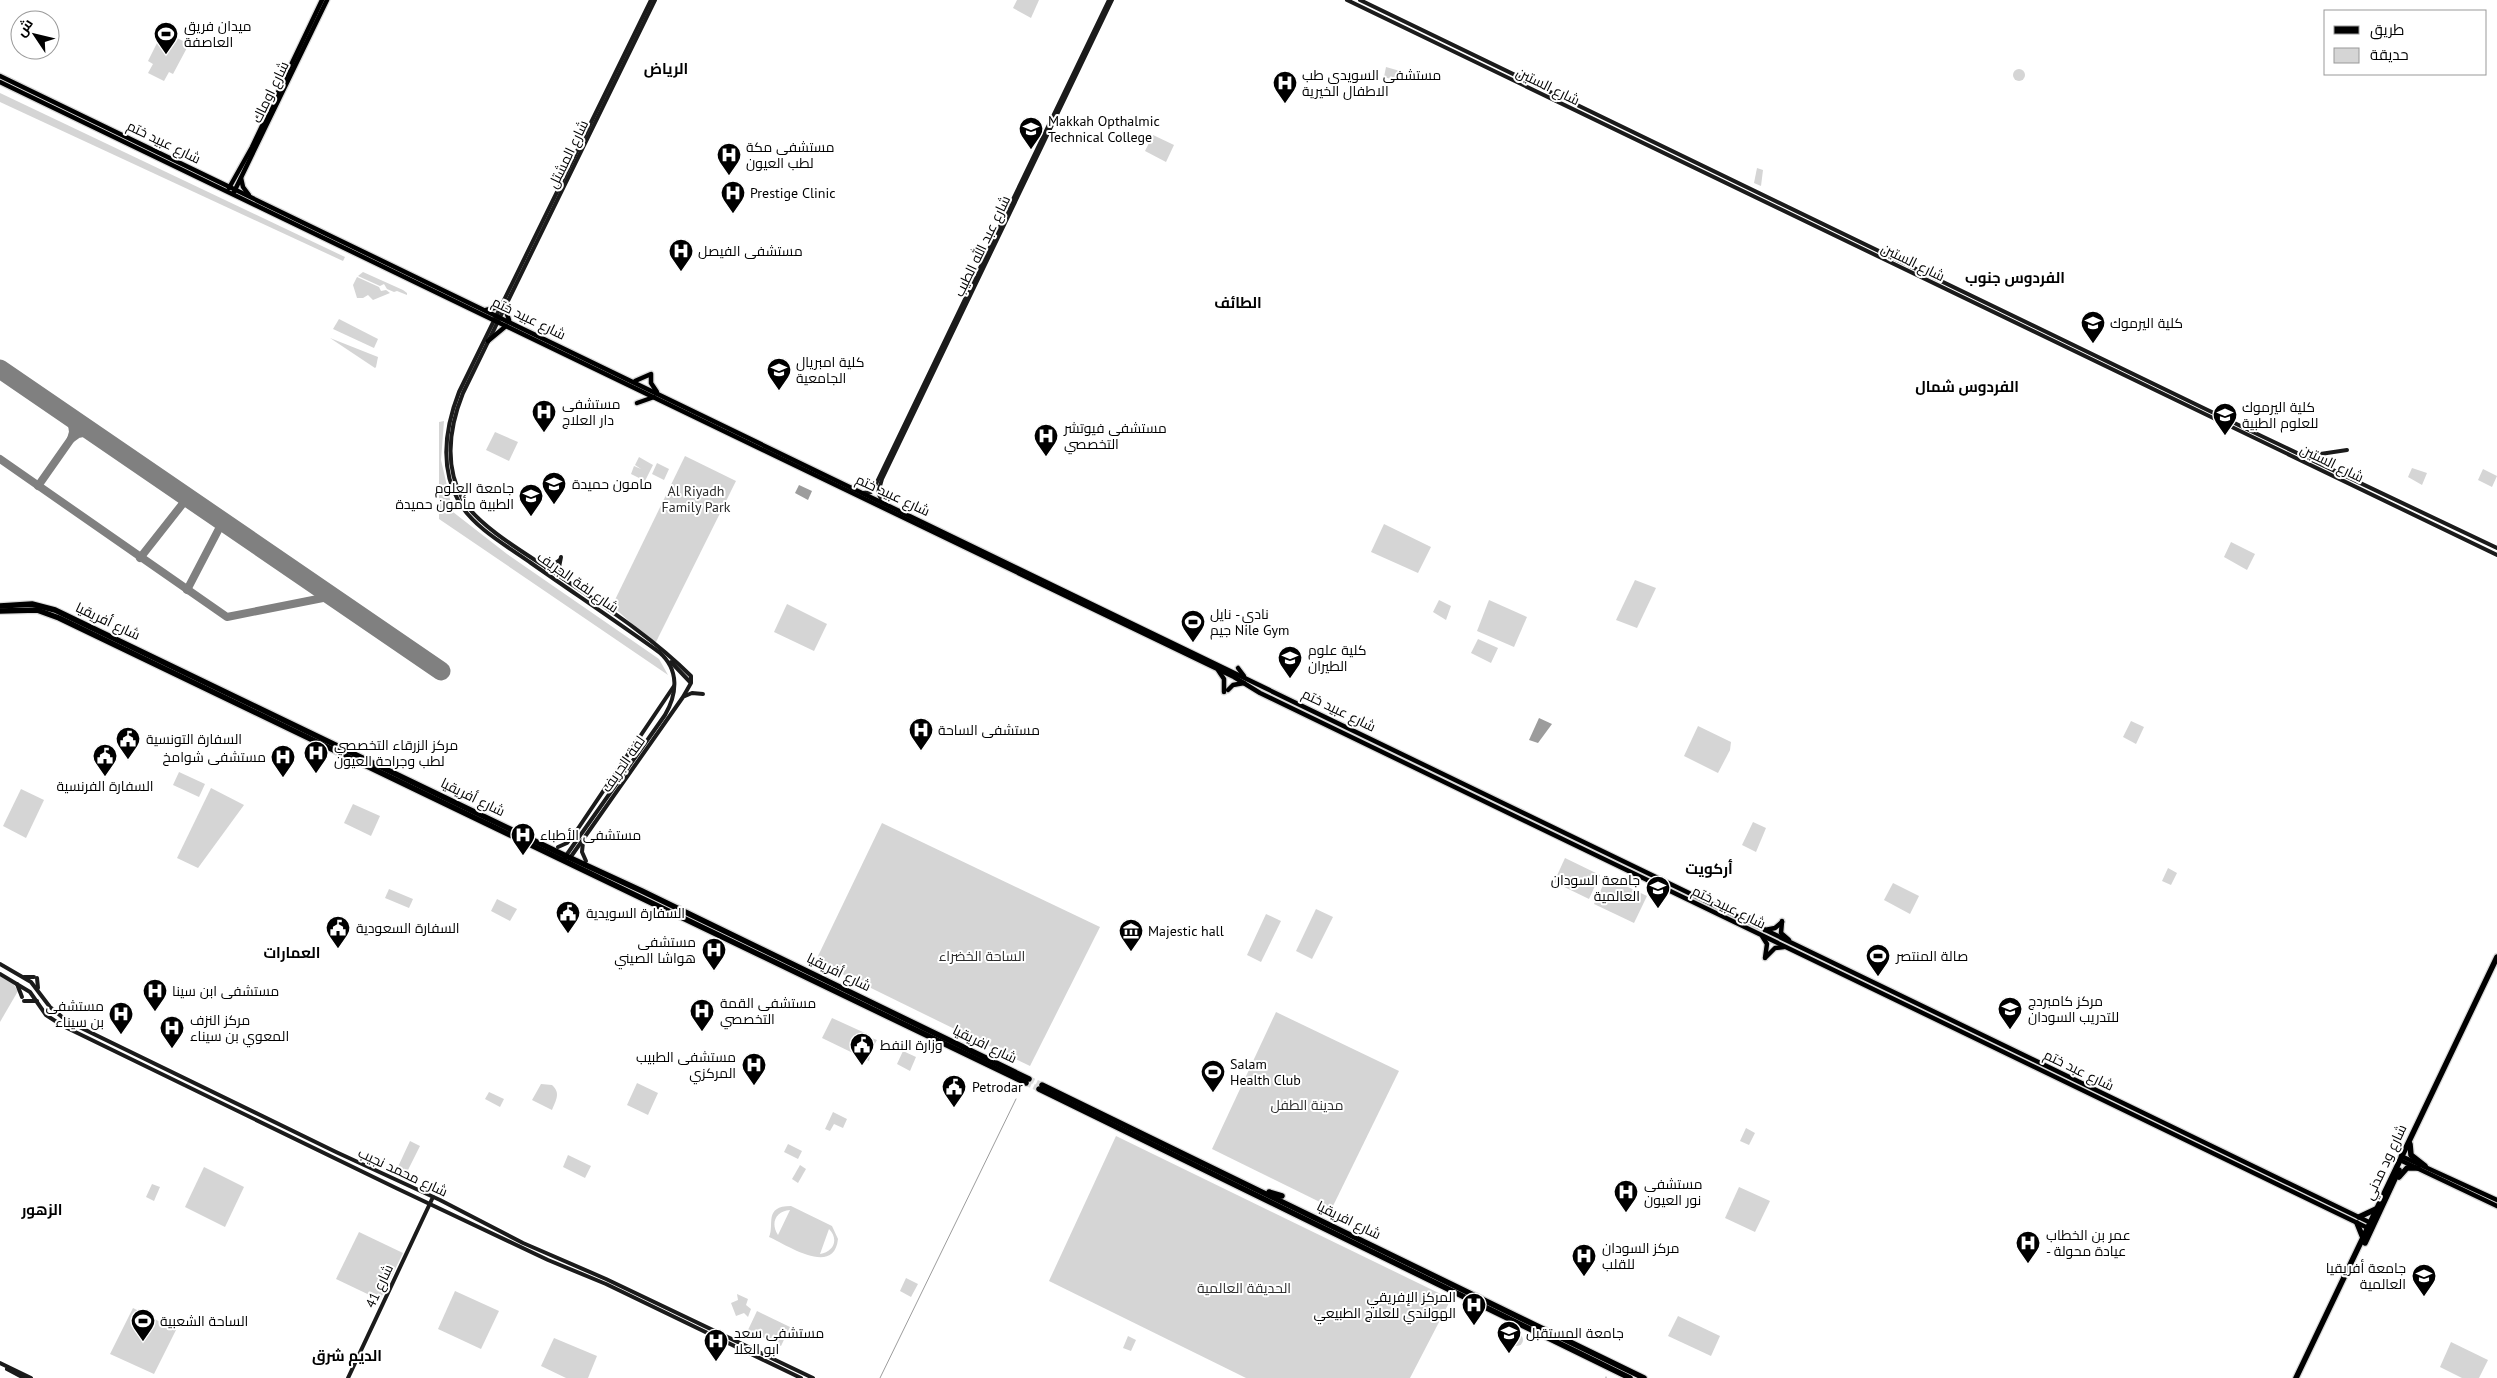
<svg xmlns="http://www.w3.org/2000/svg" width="2497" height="1378" viewBox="0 0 2497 1378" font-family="'PT Sans',Cairo,sans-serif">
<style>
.green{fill:#d5d5d5;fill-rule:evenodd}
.water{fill:#9c9c9c}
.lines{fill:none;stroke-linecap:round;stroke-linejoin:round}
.stream{stroke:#9c9c9c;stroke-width:1}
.taxiway{stroke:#808080;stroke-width:8}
.runway{stroke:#808080;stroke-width:19}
.highway-tunnel{stroke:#d9d9d9;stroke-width:5.5;stroke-dasharray:5.5 3;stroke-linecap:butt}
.primary-casing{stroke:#dbdbdb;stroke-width:7}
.highway-casing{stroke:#dbdbdb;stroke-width:8}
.secondary{stroke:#1b1b1b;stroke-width:4}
.primary{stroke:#000;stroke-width:4.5}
.highway{stroke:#000;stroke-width:5.5}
.labels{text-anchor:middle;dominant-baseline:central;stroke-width:4;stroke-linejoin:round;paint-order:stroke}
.poi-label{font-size:14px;fill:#000;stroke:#fff;text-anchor:start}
.street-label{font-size:14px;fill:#000;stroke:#fff}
.park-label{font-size:14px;fill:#2c2c2c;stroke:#fff}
.neighbourhood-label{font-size:15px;font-weight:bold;fill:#000;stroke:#fff}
</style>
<rect width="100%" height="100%" fill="#fff"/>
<g class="green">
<polygon points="1017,0 1039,0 1031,18 1013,8"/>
<polygon points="163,31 189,44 173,74 169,72 164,81 148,73 153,64 148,61"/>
<polygon points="1386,67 1400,71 1398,81 1384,77"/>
<circle cx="2019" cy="75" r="6"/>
<polygon points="0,93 345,257 343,261 0,102"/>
<polygon points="1153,135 1174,145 1166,162 1145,151"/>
<polygon points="1757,168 1763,170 1761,186 1754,183"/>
<polygon points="363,272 403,290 407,293 407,295 397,291 394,292 387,289 384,284 380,286 358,276"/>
<polygon points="357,277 379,287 381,291 386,290 390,293 373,300 368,295 363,298 357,298 353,285"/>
<polygon points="339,319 378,339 374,348 333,329"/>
<polygon points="330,338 378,357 376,367 375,368"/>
<polygon points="444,421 441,460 453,512 507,554 659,659 668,675 439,519 439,422"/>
<polygon points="495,432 518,442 509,461 486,450"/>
<polygon points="685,456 736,481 655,644 612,606"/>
<polygon points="639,457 653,465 645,481 631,474 634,466 641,469 635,465"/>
<polygon points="657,463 669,469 664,480 652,474"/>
<polygon points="2412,468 2427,473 2422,485 2408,477"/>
<polygon points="2483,469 2497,476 2492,487 2478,480"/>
<polygon points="1384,524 1431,547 1418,573 1371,552"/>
<polygon points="2231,542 2255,554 2247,570 2224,557"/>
<polygon points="1635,580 1656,588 1637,628 1616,620"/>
<polygon points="1439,600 1451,606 1446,620 1433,612"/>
<polygon points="1489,600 1527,617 1514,647 1477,631"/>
<polygon points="787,604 827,624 814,651 774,632"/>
<polygon points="1478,639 1498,648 1491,663 1471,653"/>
<polygon points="2131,721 2144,727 2136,744 2123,737"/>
<polygon points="1698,726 1731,742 1730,750 1718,773 1684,756"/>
<polygon points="179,772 205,784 199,797 173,785"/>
<polygon points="211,788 244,805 198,868 177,858"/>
<polygon points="21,789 44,800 26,838 3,826"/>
<polygon points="353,804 380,816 371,836 344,823"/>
<polygon points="1753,822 1766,828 1756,852 1742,845"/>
<polygon points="882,823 1100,927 1030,1066 822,964 818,956"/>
<polygon points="1565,858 1600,875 1589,899 1554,882"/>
<polygon points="2168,868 2177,873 2171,885 2162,881"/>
<polygon points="1607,877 1647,896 1634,923 1594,904"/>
<polygon points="1893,883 1919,896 1910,914 1884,900"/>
<polygon points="389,889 413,899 409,908 385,898"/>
<polygon points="497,899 517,909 510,921 491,911"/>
<polygon points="1316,909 1333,917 1312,959 1296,951"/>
<polygon points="1266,914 1281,921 1261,962 1247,955"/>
<polygon points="0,975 12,982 18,991 0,1022"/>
<polygon points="1276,1012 1399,1071 1332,1208 1212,1149"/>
<polygon points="832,1018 865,1033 855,1054 822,1038"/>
<polygon points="869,1037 877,1040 871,1050 869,1061 859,1057"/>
<polygon points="903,1051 916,1057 910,1071 897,1064"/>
<polygon points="637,1083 658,1093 648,1115 627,1105"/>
<path d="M 541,1084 L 552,1085 C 561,1093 556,1100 552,1110 L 532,1100 Z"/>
<polygon points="489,1092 504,1099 500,1107 485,1099"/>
<polygon points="833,1112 847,1119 843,1128 834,1124 830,1131 825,1129"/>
<polygon points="1746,1128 1755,1133 1749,1145 1740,1141"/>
<polygon points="1116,1136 1451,1299 1410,1378 1246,1378 1049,1281"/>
<polygon points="410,1141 420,1146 405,1176 396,1171"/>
<polygon points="788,1144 802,1151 798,1159 784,1152"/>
<polygon points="568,1155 591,1166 585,1178 563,1167"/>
<polygon points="800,1165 806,1169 798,1183 792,1179"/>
<polygon points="204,1167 244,1187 225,1227 185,1207"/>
<polygon points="152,1184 160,1187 154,1201 146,1197"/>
<polygon points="1739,1187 1770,1201 1755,1232 1725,1218"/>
<path d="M 791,1206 L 832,1226 L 838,1239 C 834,1277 787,1245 769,1237 C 775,1225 763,1206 791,1206 ZM 790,1210 L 778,1235 C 770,1223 776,1211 790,1210 ZM 829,1229 C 839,1239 834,1252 820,1254 Z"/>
<polygon points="359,1232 403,1253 380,1300 336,1279"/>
<polygon points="906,1278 918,1284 911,1297 900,1291"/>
<polygon points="455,1291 499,1311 481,1349 438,1329"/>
<polygon points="737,1294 748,1299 746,1305 751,1309 748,1317 744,1313 736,1316 731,1303 738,1300"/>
<polygon points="133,1308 176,1330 154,1374 110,1354"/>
<polygon points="757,1311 790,1327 781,1346 748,1330"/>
<polygon points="1678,1316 1720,1336 1711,1356 1668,1336"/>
<circle cx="1506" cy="1334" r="6"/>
<circle cx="1517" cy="1340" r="6"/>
<polygon points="1128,1336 1136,1340 1131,1351 1123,1348"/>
<polygon points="554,1338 597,1356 588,1378 566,1378 541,1366"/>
<polygon points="2451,1342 2488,1360 2479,1378 2462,1378 2440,1367"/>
</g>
<g class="water">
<polygon points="799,485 812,491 808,500 795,493"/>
<polygon points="1539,718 1552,724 1538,743 1529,740"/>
</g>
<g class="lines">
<g class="stream">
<polyline points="880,1378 1016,1099"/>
<polyline points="1606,1378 1606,1377"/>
</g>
<g class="taxiway">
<polyline points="71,439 78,434 92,431"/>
<polyline points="0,459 227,617 333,596"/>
<polyline points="38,486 71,439 73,432 71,417"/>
<polyline points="140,558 188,497"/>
<polyline points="187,590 223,521"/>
</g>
<polyline class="runway" points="0,369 441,671"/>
<g class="highway-tunnel">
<polyline points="1029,1079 1042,1085"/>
<polyline points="1026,1083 1039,1089"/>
</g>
<defs>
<g id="primary">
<polyline points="0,76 2373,1224"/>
<polyline points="0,82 1234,677 1260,693 2370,1229"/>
<polyline points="241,178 243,187 249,195"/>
<polyline points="229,188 252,147 322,0"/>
<polyline points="234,192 327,0"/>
<polyline points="505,308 509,320"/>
<polyline points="486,310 502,306"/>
<polyline points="488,341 506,326"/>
<polyline points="635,381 651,374 651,383 657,392"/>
<polyline points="637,403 654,397"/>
<polyline points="1238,668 1244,676"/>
<polyline points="1218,670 1224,679 1224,692"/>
<polyline points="1228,690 1233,685 1244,683"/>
<polyline points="1782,921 1781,933 1789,940"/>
<polyline points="1765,930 1775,928 1782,922"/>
<polyline points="1762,936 1767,944 1765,958"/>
<polyline points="1766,957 1775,948 1784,947"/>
<polyline points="2401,1156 2497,1200"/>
<polyline points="2400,1160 2497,1206"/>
</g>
<g id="highway">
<polyline points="0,606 32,604 55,610 566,856 642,891 1029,1079"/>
<polyline points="0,611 37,610 59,618 1026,1083"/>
<polyline points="1042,1085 1644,1378"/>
<polyline points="1039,1089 1630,1378"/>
<polyline points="2410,1144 2411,1155 2425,1166"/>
<polyline points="2399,1177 2407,1168 2418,1168"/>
<polyline points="1269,1192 1282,1196"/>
<polyline points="2359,1217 2376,1209"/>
<polyline points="2357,1223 2363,1238"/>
<polyline points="2365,1243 2399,1170"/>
<polyline points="2296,1378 2497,957"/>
</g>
</defs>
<use href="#primary" class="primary-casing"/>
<use href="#highway" class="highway-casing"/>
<g class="secondary">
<polyline points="1347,0 2497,555"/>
<polyline points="1360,0 2253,432 2497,548"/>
<polyline points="2307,456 2347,450"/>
<polyline points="863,493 871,492 876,484 1109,0"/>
<polyline points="883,502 878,493 882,479 1112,0"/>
<polyline points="561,557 559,567 564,579"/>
<polyline points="546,568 553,565 560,560"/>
<polyline points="671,662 690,682"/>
<polyline points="685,696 692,693 703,694"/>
<polyline points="583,842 582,852 586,861"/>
<polyline points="558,847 567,843 577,830 674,686"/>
<path d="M 565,857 L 665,715 C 677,694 680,670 659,652 C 617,622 574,593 531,563 C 507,546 474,528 459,502 C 439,467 445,428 459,392 L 651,0"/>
<path d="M 570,858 L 683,697 L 691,683 L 691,676 C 651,636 602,605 555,573 C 528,555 479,527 463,500 C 444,466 449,428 463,393 L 655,0"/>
<polyline points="0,964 31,982 50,1007 67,1021 336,1152 440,1200 523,1243 606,1279 813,1378"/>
<polyline points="0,974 30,992 46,1015 63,1026 396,1188 548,1260 606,1284 801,1378"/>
<polyline points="24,977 34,977"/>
<polyline points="37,978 38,988"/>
<polyline points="17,984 22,997"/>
<polyline points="24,1001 37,1001"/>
<polyline points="0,1363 31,1378"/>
<polyline points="7,1369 24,1378"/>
<polyline points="348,1378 433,1197"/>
</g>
<use href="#primary" class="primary"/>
<use href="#highway" class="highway"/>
</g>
<defs>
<symbol id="stadium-pin" viewBox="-11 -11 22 30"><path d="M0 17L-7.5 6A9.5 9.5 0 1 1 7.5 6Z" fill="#000" stroke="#fff"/><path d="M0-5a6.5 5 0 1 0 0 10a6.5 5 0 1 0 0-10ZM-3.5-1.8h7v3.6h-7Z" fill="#fff"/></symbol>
<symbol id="hospital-pin" viewBox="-11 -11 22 30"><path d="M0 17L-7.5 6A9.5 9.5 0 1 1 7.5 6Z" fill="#000" stroke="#fff"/><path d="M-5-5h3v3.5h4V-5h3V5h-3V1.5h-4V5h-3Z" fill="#fff"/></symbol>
<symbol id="university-pin" viewBox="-11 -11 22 30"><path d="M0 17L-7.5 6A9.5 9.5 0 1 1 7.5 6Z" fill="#000" stroke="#fff"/><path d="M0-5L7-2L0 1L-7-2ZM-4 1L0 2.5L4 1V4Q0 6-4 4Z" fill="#fff"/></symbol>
<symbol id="civic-pin" viewBox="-11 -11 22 30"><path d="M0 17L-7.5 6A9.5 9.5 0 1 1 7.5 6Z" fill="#000" stroke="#fff"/><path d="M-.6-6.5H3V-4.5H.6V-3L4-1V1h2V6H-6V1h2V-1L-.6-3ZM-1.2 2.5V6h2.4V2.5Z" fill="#fff"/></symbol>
<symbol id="museum-pin" viewBox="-11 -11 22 30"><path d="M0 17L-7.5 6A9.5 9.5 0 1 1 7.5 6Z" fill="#000" stroke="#fff"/><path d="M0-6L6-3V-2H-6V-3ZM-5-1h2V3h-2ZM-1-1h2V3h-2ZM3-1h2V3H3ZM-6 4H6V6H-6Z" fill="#fff"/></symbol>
</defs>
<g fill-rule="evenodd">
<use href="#stadium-pin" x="152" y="20" width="28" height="38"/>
<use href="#hospital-pin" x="1271" y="69" width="28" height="38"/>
<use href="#university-pin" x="1017" y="115" width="28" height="38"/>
<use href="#hospital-pin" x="715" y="141" width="28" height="38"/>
<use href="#hospital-pin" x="719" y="179" width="28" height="38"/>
<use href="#hospital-pin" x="667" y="237" width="28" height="38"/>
<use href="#university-pin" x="2079" y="309" width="28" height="38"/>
<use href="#university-pin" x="765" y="356" width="28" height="38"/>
<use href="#hospital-pin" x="530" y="398" width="28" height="38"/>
<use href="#university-pin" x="2211" y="401" width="28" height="38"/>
<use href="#hospital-pin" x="1032" y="422" width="28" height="38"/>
<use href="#university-pin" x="540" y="470" width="28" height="38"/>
<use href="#university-pin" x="517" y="482" width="28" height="38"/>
<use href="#stadium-pin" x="1179" y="608" width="28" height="38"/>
<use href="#university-pin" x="1276" y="644" width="28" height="38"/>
<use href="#hospital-pin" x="907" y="716" width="28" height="38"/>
<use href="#civic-pin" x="114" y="725" width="28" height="38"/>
<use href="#hospital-pin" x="302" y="739" width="28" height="38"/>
<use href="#civic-pin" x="91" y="742" width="28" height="38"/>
<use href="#hospital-pin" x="269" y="743" width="28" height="38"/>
<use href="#hospital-pin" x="509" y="821" width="28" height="38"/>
<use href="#university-pin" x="1644" y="874" width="28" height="38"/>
<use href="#civic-pin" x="554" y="899" width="28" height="38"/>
<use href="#civic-pin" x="324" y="914" width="28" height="38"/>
<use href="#museum-pin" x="1117" y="917" width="28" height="38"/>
<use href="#hospital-pin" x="700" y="936" width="28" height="38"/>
<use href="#stadium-pin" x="1864" y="942" width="28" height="38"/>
<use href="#hospital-pin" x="141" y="977" width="28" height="38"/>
<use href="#university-pin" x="1996" y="995" width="28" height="38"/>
<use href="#hospital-pin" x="688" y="997" width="28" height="38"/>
<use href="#hospital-pin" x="107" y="1000" width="28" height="38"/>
<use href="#hospital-pin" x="158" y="1014" width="28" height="38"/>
<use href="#civic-pin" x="848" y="1031" width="28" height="38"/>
<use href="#hospital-pin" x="740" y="1051" width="28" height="38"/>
<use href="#stadium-pin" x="1199" y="1058" width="28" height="38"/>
<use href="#civic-pin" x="940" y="1073" width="28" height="38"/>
<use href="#hospital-pin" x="1612" y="1178" width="28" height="38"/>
<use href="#hospital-pin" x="2014" y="1229" width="28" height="38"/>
<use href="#hospital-pin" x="1570" y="1242" width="28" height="38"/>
<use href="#university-pin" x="2410" y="1262" width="28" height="38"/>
<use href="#hospital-pin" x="1460" y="1291" width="28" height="38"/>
<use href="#stadium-pin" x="129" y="1307" width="28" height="38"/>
<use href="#university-pin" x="1495" y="1319" width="28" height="38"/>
<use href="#hospital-pin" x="702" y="1327" width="28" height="38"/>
</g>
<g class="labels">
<g class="poi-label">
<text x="184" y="26">ميدان فريق<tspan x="184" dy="16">العاصفة</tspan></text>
<text x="1302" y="75">مستشفى السويدي طب<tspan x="1302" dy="16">الاطفال الخيرية</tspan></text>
<text x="1048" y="121">Makkah Opthalmic<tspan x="1048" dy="16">Technical College</tspan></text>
<text x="746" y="147">مستشفى مكة<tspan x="746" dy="16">لطب العيون</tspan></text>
<text x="750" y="193">Prestige Clinic</text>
<text x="698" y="251">مستشفى الفيصل</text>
<text x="2110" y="323">كلية اليرموك</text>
<text x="796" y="362">كلية امبريال<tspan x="796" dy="16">الجامعية</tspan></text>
<text x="562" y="404">مستشفى<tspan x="562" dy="16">دار العلاج</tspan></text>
<text x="2242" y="407">كلية اليرموك<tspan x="2242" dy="16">للعلوم الطبية</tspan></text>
<text x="1064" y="428">مستشفى فيوتشر<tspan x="1064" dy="16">التخصصي</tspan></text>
<text x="572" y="484">مامون حميدة</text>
<text x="514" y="488" text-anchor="end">جامعة العلوم<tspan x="514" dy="16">الطبية مأمون حميدة</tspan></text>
<text x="1210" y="614">نادي - نايل<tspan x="1210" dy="16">جيم Nile Gym</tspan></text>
<text x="1308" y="650">كلية علوم<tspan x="1308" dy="16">الطيران</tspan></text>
<text x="938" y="730">مستشفى الساحة</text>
<text x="146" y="739">السفارة التونسية</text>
<text x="334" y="745">مركز الزرقاء التخصصي<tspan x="334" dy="16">لطب وجراحة العيون</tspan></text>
<text x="266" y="757" text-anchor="end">مستشفى شوامخ</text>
<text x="105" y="786" text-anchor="middle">السفارة الفرنسية</text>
<text x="540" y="835">مستشفی الأطباء</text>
<text x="1640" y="880" text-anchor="end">جامعة السودان<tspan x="1640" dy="16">العالمية</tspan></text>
<text x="586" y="913">السفارة السويدية</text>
<text x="356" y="928">السفارة السعودية</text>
<text x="1148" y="931">Majestic hall</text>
<text x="696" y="942" text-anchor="end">مستشفى<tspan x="696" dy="16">هواشا الصيني</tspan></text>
<text x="1896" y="956">صالة المنتصر</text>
<text x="172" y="991">مستشفى ابن سينا</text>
<text x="2028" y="1001">مركز كامبردج<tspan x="2028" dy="16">للتدريب السودان</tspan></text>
<text x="720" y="1003">مستشفى القمة<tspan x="720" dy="16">التخصصي</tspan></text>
<text x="104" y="1006" text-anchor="end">مستشفى<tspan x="104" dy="16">بن سيناء</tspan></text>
<text x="190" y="1020">مركز النزف<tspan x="190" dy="16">المعوي بن سيناء</tspan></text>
<text x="880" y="1045">وزارة النفط</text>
<text x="736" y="1057" text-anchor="end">مستشفى الطبيب<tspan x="736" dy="16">المركزي</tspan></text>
<text x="1230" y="1064">Salam<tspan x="1230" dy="16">Health Club</tspan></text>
<text x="972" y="1087">Petrodar</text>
<text x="1644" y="1184">مستشفى<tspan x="1644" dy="16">نور العيون</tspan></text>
<text x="2046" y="1235">عمر بن الخطاب<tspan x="2046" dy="16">- عيادة محولة</tspan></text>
<text x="1602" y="1248">مركز السودان<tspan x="1602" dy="16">للقلب</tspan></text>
<text x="2406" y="1268" text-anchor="end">جامعة أفريقيا<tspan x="2406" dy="16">العالمية</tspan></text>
<text x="1456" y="1297" text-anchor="end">المركز الإفريقي<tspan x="1456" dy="16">الهولندي للعلاج الطبيعي</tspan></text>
<text x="160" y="1321">الساحة الشعبية</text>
<text x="734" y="1333">مستشفى سعد<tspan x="734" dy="16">ابو العلا</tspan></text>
<text x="1526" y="1333">جامعة المستقبل</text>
</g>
<g class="street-label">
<text transform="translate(1548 86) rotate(26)">شارع الستين</text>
<text transform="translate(270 92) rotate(-64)">شارع اوماك</text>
<text transform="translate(164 142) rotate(26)">شارع عبيد ختم</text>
<text transform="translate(568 154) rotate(-64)">شارع المشتل</text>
<text transform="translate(982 246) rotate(-64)">شارع عبد الله الطيب</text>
<text transform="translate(1913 262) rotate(26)">شارع الستين</text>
<text transform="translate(529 318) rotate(26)">شارع عبيد ختم</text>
<text transform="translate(2332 463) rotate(26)">شارع الستين</text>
<text transform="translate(893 495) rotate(25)">شارع عبيد ختم</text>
<text transform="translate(578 582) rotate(35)">شارع لفة الجريف</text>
<text transform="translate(108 621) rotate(25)">شارع أفريقيا</text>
<text transform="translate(1339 710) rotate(26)">شارع عبيد ختم</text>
<text transform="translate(623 764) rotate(-55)">لفة الجريف</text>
<text transform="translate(473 797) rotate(26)">شارع أفريقيا</text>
<text transform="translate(1729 907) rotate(26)">شارع عبيد ختم</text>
<text transform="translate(839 972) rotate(26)">شارع أفريقيا</text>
<text transform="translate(985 1044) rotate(26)">شارع افريقيا</text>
<text transform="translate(2079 1070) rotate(26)">شارع عبد ختم</text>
<text transform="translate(2385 1162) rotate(-65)">شارع ود مدني</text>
<text transform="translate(403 1172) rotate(25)">شارع محمد نجيب</text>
<text transform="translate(1349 1220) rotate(26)">شارع افريقيا</text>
<text transform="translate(379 1286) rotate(-65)">شارع 41</text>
</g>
<g class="park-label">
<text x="696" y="491">Al Riyadh<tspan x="696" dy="16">Family Park</tspan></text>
<text x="982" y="956">الساحة الخضراء</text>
<text x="1307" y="1105">مدينة الطفل</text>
<text x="1244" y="1288">الحديقة العالمية</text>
</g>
<g class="neighbourhood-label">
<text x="666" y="68">الرياض</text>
<text x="2015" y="277">الفردوس جنوب</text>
<text x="1238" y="302">الطائف</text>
<text x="1967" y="386">الفردوس شمال</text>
<text x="1709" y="868">أركويت</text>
<text x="292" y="952">العمارات</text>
<text x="42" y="1209">الزهور</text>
<text x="347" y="1355">الديم شرق</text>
</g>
</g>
<rect x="2324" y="10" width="162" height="65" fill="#ffffff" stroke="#999999"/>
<rect x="2334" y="26" width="25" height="8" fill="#000000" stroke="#999999"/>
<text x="2370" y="35" font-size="15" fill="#000000">طريق</text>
<rect x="2334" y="48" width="25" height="15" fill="#d5d5d5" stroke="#999999"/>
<text x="2370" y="60" font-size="15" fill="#000000">حديقة</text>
<g transform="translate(35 35) rotate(305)"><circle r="24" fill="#ffffff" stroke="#999999"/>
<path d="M0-4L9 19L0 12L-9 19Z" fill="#000000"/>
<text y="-8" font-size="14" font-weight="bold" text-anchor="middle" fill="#000000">ش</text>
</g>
</svg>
